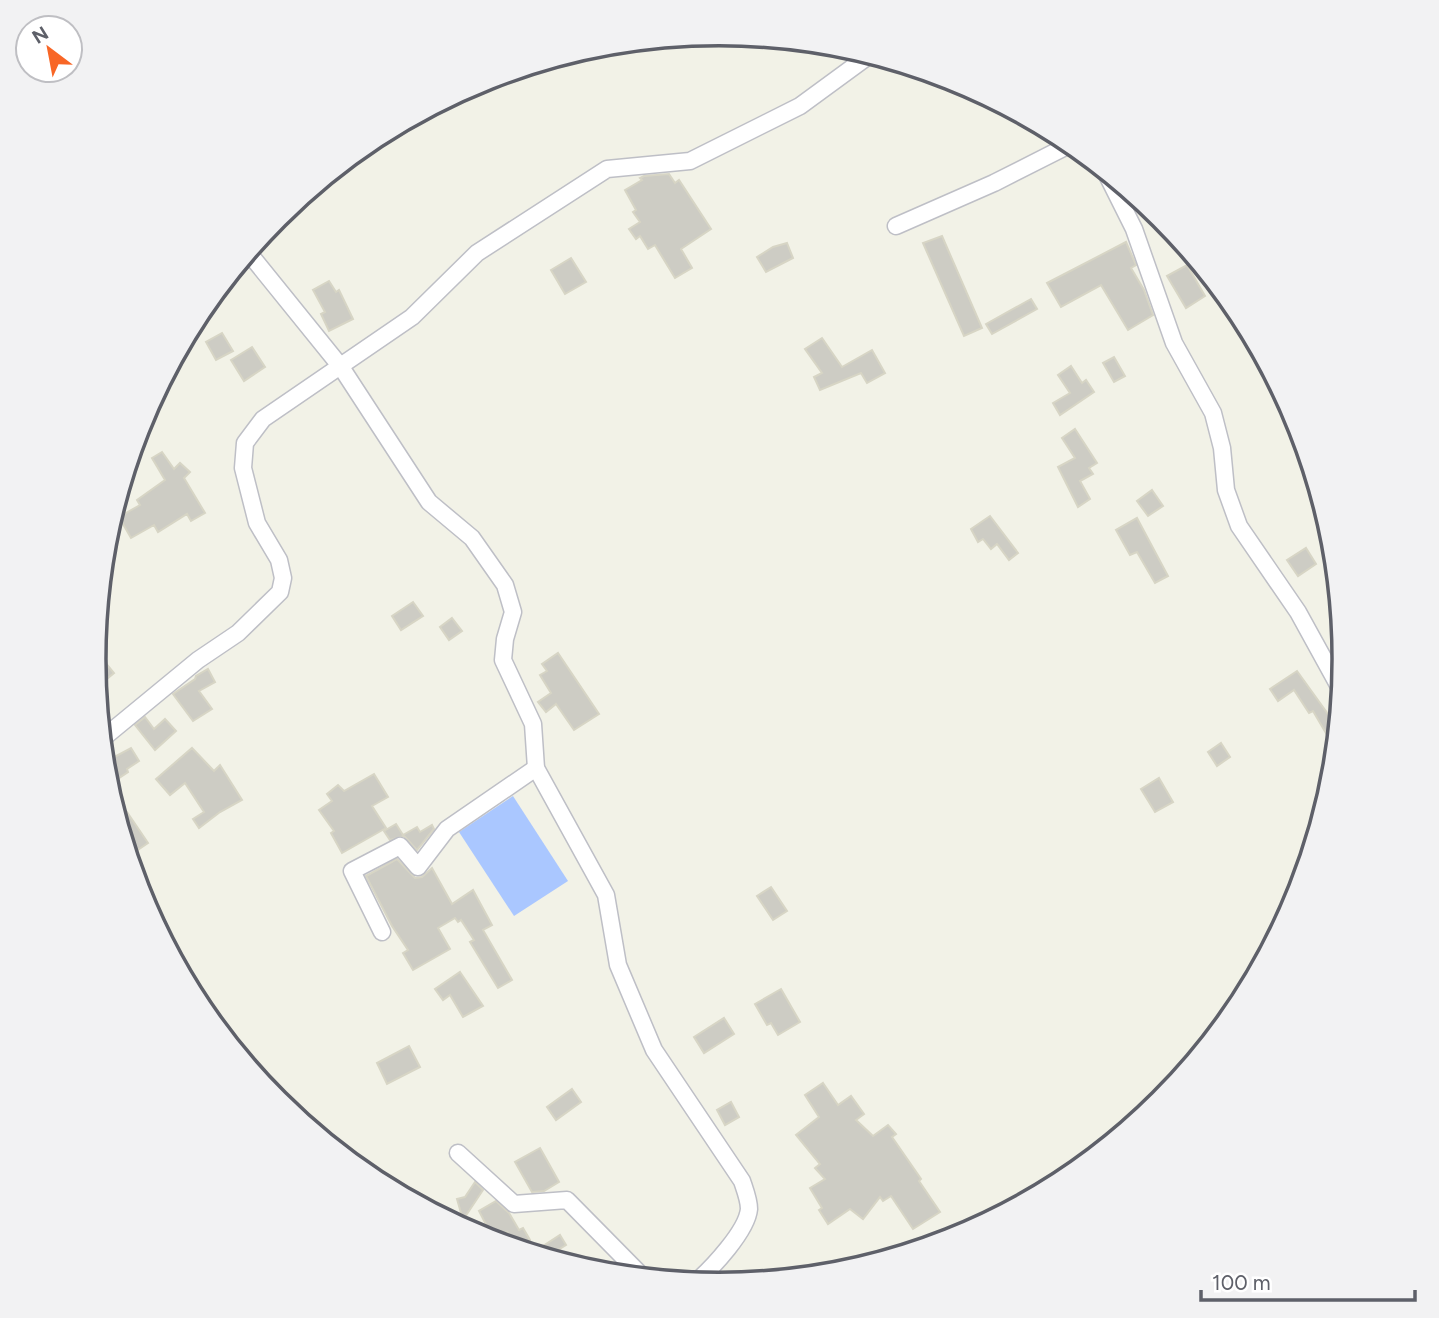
<svg xmlns="http://www.w3.org/2000/svg" width="1439" height="1318" viewBox="0 0 1439 1318" font-family="Figtree,sans-serif">
<style>
.water{fill:#aac7ff}
.building{fill:#cdccc4;stroke:#d7d5c5;stroke-width:2}
.lines{fill:none;stroke-linecap:round;stroke-linejoin:round}
.street-casing{stroke:#bebfc6;stroke-width:19}
.street{stroke:#fff;stroke-width:16}
.rim{fill:none;stroke:#5e6069;stroke-width:3.5}
</style>
<rect width="100%" height="100%" fill="#f2f2e7"/>
<polygon class="water" points="513,796 568,881 514,916 459,832"/>
<g class="building">
<polygon points="669,174 675,183 679,180 711,229 681,249 692,268 675,278 655,245 648,249 640,236 636,239 629,229 640,222 633,212 636,210 625,190 642,180 640,178 644,176"/>
<polygon points="942,236 982,328 964,336 923,243"/>
<polygon points="1126,242 1136,265 1131,268 1144,290 1153,315 1128,330 1101,285 1061,307 1047,283"/>
<polygon points="787,243 793,258 766,272 757,257 773,247"/>
<polygon points="571,258 586,282 565,294 551,270"/>
<polygon points="1187,265 1205,296 1186,308 1167,276"/>
<polygon points="329,281 336,292 339,290 353,319 329,331 321,314 325,312 313,290"/>
<polygon points="1031,299 1037,309 992,334 986,324"/>
<polygon points="222,333 233,351 216,360 206,342"/>
<polygon points="822,338 842,367 872,350 885,373 867,383 861,373 820,390 814,377 822,373 805,349"/>
<polygon points="252,347 265,367 244,381 231,360"/>
<polygon points="1114,357 1125,376 1114,382 1103,363"/>
<polygon points="1071,366 1082,383 1086,380 1094,392 1060,415 1053,403 1070,393 1058,375"/>
<polygon points="1075,429 1097,463 1089,468 1093,474 1080,481 1090,499 1078,507 1058,467 1075,458 1062,438"/>
<polygon points="162,452 174,469 180,463 190,472 184,478 205,513 191,521 187,514 158,532 154,525 131,538 119,517 140,505 137,500 165,480 152,458"/>
<polygon points="1152,490 1163,506 1148,516 1137,501"/>
<polygon points="990,516 1018,553 1009,560 997,544 991,549 983,539 978,542 971,529"/>
<polygon points="1137,518 1168,576 1155,583 1137,552 1130,555 1116,530"/>
<polygon points="1306,548 1316,564 1298,576 1287,560"/>
<polygon points="413,602 423,616 401,630 392,616"/>
<polygon points="452,618 462,631 449,640 440,627"/>
<polygon points="95,650 114,673 97,687 94,659"/>
<polygon points="558,653 599,714 574,730 556,704 546,712 538,702 551,693 540,675 547,671 542,664"/>
<polygon points="208,669 215,682 199,691 212,709 193,721 173,694 195,679 196,676"/>
<polygon points="1297,671 1328,714 1335,711 1339,719 1338,729 1327,735 1313,711 1309,713 1294,690 1278,701 1270,689"/>
<polygon points="145,717 154,729 165,719 176,731 155,750 135,725"/>
<polygon points="1221,743 1230,757 1217,766 1208,752"/>
<polygon points="131,748 139,761 127,769 128,772 116,780 105,762"/>
<polygon points="192,748 214,771 220,765 242,800 220,812 199,828 193,819 204,812 185,783 170,795 156,779"/>
<polygon points="374,774 388,797 372,806 386,828 342,853 331,833 334,831 319,810 332,801 327,794 338,785 344,791"/>
<polygon points="1159,778 1173,802 1155,812 1141,789"/>
<polygon points="127,812 148,843 129,856 117,818"/>
<polygon points="396,824 403,835 417,827 420,832 432,825 434,829 417,850 404,836 390,840 384,831"/>
<polygon points="397,859 415,878 422,877 432,868 452,904 473,890 492,925 483,930 512,980 498,988 470,942 474,940 461,920 458,922 455,918 438,928 450,949 413,970 403,953 408,950 392,926 366,876"/>
<polygon points="771,887 787,911 773,920 757,896"/>
<polygon points="460,972 483,1006 463,1017 450,995 443,1000 435,989"/>
<polygon points="781,989 800,1022 778,1035 771,1023 767,1025 755,1004"/>
<polygon points="724,1018 734,1034 704,1053 694,1037"/>
<polygon points="409,1046 420,1067 387,1084 377,1063"/>
<polygon points="823,1083 838,1105 851,1096 864,1114 856,1120 873,1136 888,1125 896,1134 892,1137 921,1179 919,1181 940,1212 913,1229 891,1196 883,1201 880,1197 863,1219 850,1209 828,1224 819,1210 822,1208 810,1188 825,1179 815,1168 820,1164 796,1135 819,1117 805,1095"/>
<polygon points="572,1089 581,1102 556,1120 547,1107"/>
<polygon points="731,1102 739,1117 725,1125 717,1110"/>
<polygon points="540,1148 559,1182 544,1191 532,1192 515,1162"/>
<polygon points="475,1182 483,1190 463,1220 457,1199 465,1197"/>
<polygon points="496,1201 509,1213 519,1230 523,1228 530,1240 517,1248 507,1232 494,1240 479,1211"/>
<polygon points="560,1235 566,1245 547,1257 540,1248"/>
</g>
<g class="lines">
<defs>
<g id="street">
<polyline points="1104,169 1134,229 1174,343 1213,413 1222,448 1226,490 1239,526 1298,612 1342,692"/>
<polyline points="896,226 994,183 1073,143"/>
<path d="M 248,252 L 341,367 L 429,502 L 472,538 L 505,585 L 513,612 L 505,639 L 503,660 L 533,724 L 536,768 L 606,895 L 618,965 L 654,1050 L 742,1181 C 745,1190 749,1200 749,1209 C 747,1231 712,1268 696,1282"/>
<polyline points="102,739 198,660 238,633 280,592 283,578 279,560 257,523 243,468 245,443 263,419 412,317 477,253 607,169 690,161 800,106 871,54"/>
<polyline points="382,932 352,871 400,846 418,867 447,829 536,768"/>
<polyline points="458,1153 514,1204 567,1200 643,1277"/>
</g>
</defs>
<use href="#street" class="street-casing"/>
<use href="#street" class="street"/>
</g>
<path d="M0 0H1439V1318H0ZM106 659a613 613 0 1 1 1226 0a613 613 0 1 1-1226 0Z" fill="#f2f2f3" fill-rule="evenodd"/>
<path class="rim" d="M106 659a613 613 0 1 1 1226 0a613 613 0 1 1-1226 0Z"/>
<g transform="translate(49 49) rotate(328)"><circle r="33" fill="#ffffff" stroke="#bfbfc3" stroke-width="2"/>
<path d="M0-5L12 26L0 18L-12 26Z" fill="#f86626"/>
<text y="-10" font-size="19" font-weight="bold" text-anchor="middle" fill="#5e6069">N</text>
</g>
<path d="M1201 1290v10h214v-10" fill="none" stroke="#5e6069" stroke-width="3.5"/>
<text x="1212" y="1290" font-size="21" fill="#5e6069" stroke="#ffffff" stroke-width="5" paint-order="stroke">100 m</text>
</svg>
